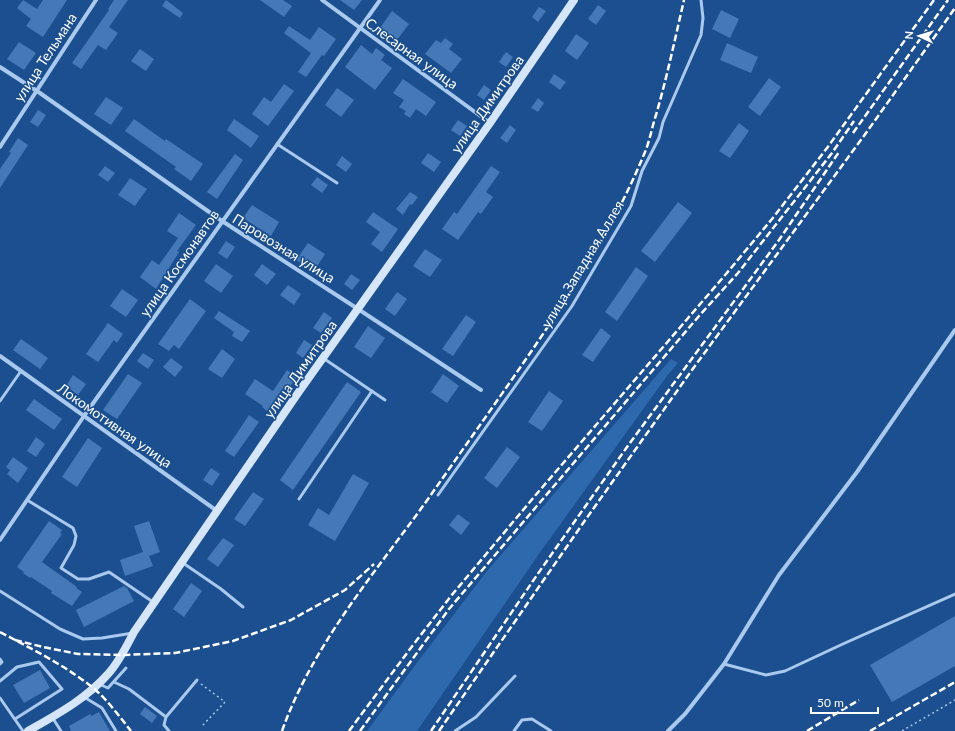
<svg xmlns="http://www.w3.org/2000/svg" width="955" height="731" viewBox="0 0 955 731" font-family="Lato,sans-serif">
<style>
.green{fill:#2e69ad}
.building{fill:#4478b7}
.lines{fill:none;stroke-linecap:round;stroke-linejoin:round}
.path{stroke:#a9c9ee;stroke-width:1.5;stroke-dasharray:2 3;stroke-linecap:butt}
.lane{stroke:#a9c9ee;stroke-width:3}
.street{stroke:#a9c9ee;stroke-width:4}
.secondary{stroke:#d6e6fa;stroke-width:8}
.rail{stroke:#fff;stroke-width:2.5;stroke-dasharray:7 3;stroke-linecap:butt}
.labels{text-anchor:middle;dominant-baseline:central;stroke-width:3;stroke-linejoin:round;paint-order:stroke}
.street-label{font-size:14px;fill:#fff;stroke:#1b4f8f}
</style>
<rect width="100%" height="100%" fill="#1b4f8f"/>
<polygon class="green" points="671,359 678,363 667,376 541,551 417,731 367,731 416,664 487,571"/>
<g class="building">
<polygon points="23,0 37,9 43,0 67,0 43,37 26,26 31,19 17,8"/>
<polygon points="114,0 128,0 109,27 118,33 106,50 98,45 81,69 72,63 109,10 108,9"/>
<polygon points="166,0 183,13 180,18 162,6"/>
<polygon points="260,0 283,0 292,6 284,17"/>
<polygon points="340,0 362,0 354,10"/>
<polygon points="598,5 606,11 596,25 588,19"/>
<polygon points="539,7 546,11 538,22 532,17"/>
<polygon points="721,10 739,19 730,38 712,29"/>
<polygon points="392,11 409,24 397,40 380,28"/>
<polygon points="289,26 310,40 319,27 336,39 324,56 322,55 306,77 298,72 311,53 284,33"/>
<polygon points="576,34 589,43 577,60 565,51"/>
<polygon points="445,38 453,44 449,49 462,59 451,73 425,54 436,40 441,43"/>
<polygon points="19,42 36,53 24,70 7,59"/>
<polygon points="727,43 758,57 751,73 720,60"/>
<polygon points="361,45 372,54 376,48 385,55 381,60 392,68 375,90 345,67"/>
<polygon points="140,49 154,59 146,71 131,61"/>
<polygon points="506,52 513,57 506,67 499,62"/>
<polygon points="554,74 566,82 560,90 549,82"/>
<polygon points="769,78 781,87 760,116 748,107"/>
<polygon points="403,79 436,102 426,116 416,109 410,118 404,114 406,111 399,107 404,100 393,93"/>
<polygon points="284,84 294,91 268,126 252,114 264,97 271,102"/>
<polygon points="484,85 491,90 484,100 477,95"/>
<polygon points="337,88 354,100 341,117 325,105"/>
<polygon points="106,97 123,108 111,125 94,114"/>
<polygon points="538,98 544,103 538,112 531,108"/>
<polygon points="38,110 46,115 38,127 30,122"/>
<polygon points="134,119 165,141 166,139 203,164 191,181 174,169 176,167 125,131"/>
<polygon points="234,119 259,136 251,148 227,130"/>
<polygon points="458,120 467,126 460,136 451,130"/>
<polygon points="739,123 749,131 730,158 719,151"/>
<polygon points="510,125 516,130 507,143 500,138"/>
<polygon points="18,138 28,145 0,188 0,169 11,153 9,152"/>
<polygon points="428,153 441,162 434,172 421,163"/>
<polygon points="235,154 243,160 217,199 207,192"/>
<polygon points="342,156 352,164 346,172 336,165"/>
<polygon points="105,166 115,173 108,182 98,175"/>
<polygon points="491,166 500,172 486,192 493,197 481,214 478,212 458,240 442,229 454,212 457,214"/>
<polygon points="317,177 328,185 322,193 311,185"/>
<polygon points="130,178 147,189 135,206 118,195"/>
<polygon points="410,192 418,197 412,205 410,204 403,215 396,209"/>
<polygon points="678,202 692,213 655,262 641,251"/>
<polygon points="252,205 279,222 271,236 243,218"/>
<polygon points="373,212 398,229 382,252 371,244 380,232 366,222"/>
<polygon points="179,213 196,225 177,251 179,252 156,289 140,277 152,260 159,265 178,238 167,231"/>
<polygon points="226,241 235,247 227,259 218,253"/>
<polygon points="308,243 325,254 314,271 296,260"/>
<polygon points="425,249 442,260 430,277 413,266"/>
<polygon points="216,264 233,276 221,293 204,281"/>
<polygon points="262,264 276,274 267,285 254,275"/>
<polygon points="636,267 648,276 617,321 605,312"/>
<polygon points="351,274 360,280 352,290 344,284"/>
<polygon points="288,285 301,294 294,305 280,295"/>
<polygon points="122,289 138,300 126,317 110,306"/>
<polygon points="397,292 407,299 395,316 385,309"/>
<polygon points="190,299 206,311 179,349 174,345 169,351 158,344"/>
<polygon points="219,311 250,331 242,342 232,336 234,332 214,318"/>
<polygon points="324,312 332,318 321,333 313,328"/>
<polygon points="466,315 476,322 453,356 442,349"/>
<polygon points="108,323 123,334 117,343 114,340 98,362 86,354"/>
<polygon points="368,326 385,338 371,358 354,347"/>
<polygon points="601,328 611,336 593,362 582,355"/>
<polygon points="21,339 48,358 40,369 13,350"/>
<polygon points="304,340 312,345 303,358 296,353"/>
<polygon points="222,349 235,359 222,378 208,369"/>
<polygon points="143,353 154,360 148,369 137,361"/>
<polygon points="171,358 183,367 175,377 163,367"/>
<polygon points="287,370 297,377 289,388 285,385 267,411 262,407 263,406 245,394 255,379 273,391"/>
<polygon points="128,374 142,383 117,419 103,410"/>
<polygon points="443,374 459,386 447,403 431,392"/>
<polygon points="73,375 86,384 78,395 66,386"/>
<polygon points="347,382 361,392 293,490 280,480"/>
<polygon points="549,391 563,401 542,431 528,422"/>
<polygon points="34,399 62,419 54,430 26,410"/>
<polygon points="249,415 259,422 234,457 225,451"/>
<polygon points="36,437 45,444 36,457 27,451"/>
<polygon points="88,438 102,448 77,487 62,477"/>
<polygon points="507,447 520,457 497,488 484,478"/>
<polygon points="13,457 28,468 18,483 7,474 10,470 6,467"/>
<polygon points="211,468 220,474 212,486 203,480"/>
<polygon points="353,474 369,483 335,541 308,525 318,508 329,515"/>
<polygon points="253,492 264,499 245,526 234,519"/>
<polygon points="458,514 470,523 461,535 449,525"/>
<polygon points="49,521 62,530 60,533 62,534 42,562 77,587 76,588 82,592 72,606 51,593 52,591 31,577 30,578 23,573 24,572 17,567"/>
<polygon points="149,521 160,552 149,556 153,566 125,576 120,560 143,552 134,526"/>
<polygon points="223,538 234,545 218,567 207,559"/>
<polygon points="191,583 202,591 184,617 173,609"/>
<polygon points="124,586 127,588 134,601 84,627 76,610"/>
<polygon points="955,616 955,666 892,702 870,665"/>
<polygon points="40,670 50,688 24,703 13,685"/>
<polygon points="145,707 157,716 152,723 140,714"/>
<polygon points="99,712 110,731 71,731 69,726 90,714 91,716"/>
</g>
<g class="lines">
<g class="path">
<polyline points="201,684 225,702 202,726"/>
<polyline points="902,731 955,700"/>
</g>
<g class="lane">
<polyline points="277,144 337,183"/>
<polyline points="323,358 385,400"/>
<polyline points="0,401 21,371"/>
<polyline points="438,495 572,306 631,206 642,171 659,138 663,122 701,35 703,18 701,0"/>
<polyline points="299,499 372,391"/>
<polyline points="27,500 73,528 76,536 74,545 61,568 78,579 89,579 109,572 153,602"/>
<polyline points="183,563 221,589 243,607"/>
<polyline points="0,591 60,629 83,639 102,638 133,633"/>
<polyline points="0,659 2,662 0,664"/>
<polyline points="724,664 766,675 785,671 845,643 955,594"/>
<polyline points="0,681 17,667 39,662 62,689 15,719"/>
<polyline points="114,682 129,689 166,717 197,680"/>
<polyline points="99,684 108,688 126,668"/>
<polyline points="84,697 102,708 116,731"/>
<polyline points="0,698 23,731"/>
<polyline points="52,717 61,731"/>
<polyline points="166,717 164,725 169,731"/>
<polyline points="455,731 476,717 515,676"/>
<polyline points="514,731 522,720 532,719 551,731"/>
</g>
<g class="street">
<polyline points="322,0 490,123"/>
<polyline points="0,67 37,91 222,221 358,309 481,390"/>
<polyline points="0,147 96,0"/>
<polyline points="0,356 217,511"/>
<polyline points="0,540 84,416 380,0"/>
<polyline points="668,731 685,714 724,664 779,575 857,472 955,330"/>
</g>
<path class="secondary" d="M 28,731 C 56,715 86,699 108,674 C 119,662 126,647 134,632 L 298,393 L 490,123 L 574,0"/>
<g class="rail">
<polyline points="853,133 948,0"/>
<path d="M 0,632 C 32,649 64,665 92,687 C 107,699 119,716 131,731"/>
<polyline points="15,640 43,647 78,654 122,655 175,653 233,641 291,620 345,590 374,564"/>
<path d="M 282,731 C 313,644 375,573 428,499 C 454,462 480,425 506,388 C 558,313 610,237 645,152 C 650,140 652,127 656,115 C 667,77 675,39 684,0"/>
<polyline points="349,731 413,645 451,596 534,497 726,274 772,219 827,148 934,0"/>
<polyline points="360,731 449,609 699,316 738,273 832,153 854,121"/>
<polyline points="431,731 537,575 627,447 779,240 839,152"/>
<polyline points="439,731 586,519 692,370 866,133 955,8"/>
<polyline points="807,731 859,700"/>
<polyline points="870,731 955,682"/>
</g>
</g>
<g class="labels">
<g class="street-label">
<text transform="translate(412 53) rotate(36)">Слесарная улица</text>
<text transform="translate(45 57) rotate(-57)">улица Тельмана</text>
<text transform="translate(487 104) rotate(-55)">улица Димитрова</text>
<text transform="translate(284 248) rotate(32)">Паровозная улица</text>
<text transform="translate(179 263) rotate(-55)">улица Космонавтов</text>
<text transform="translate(582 264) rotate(-59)">улица Западная Аллея</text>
<text transform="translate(300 369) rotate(-55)">улица Димитрова</text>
<text transform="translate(115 425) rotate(35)">Локомотивная улица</text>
</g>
</g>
<g transform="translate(919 36) rotate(274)" stroke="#1b4f8f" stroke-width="3" paint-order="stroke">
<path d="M0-3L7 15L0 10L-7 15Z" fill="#ffffff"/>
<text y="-6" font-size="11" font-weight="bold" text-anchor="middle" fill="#ffffff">N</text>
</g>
<path d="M811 707v6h67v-6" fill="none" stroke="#ffffff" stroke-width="2"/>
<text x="817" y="707" font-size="12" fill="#ffffff" stroke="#1b4f8f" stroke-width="3" paint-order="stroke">50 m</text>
</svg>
